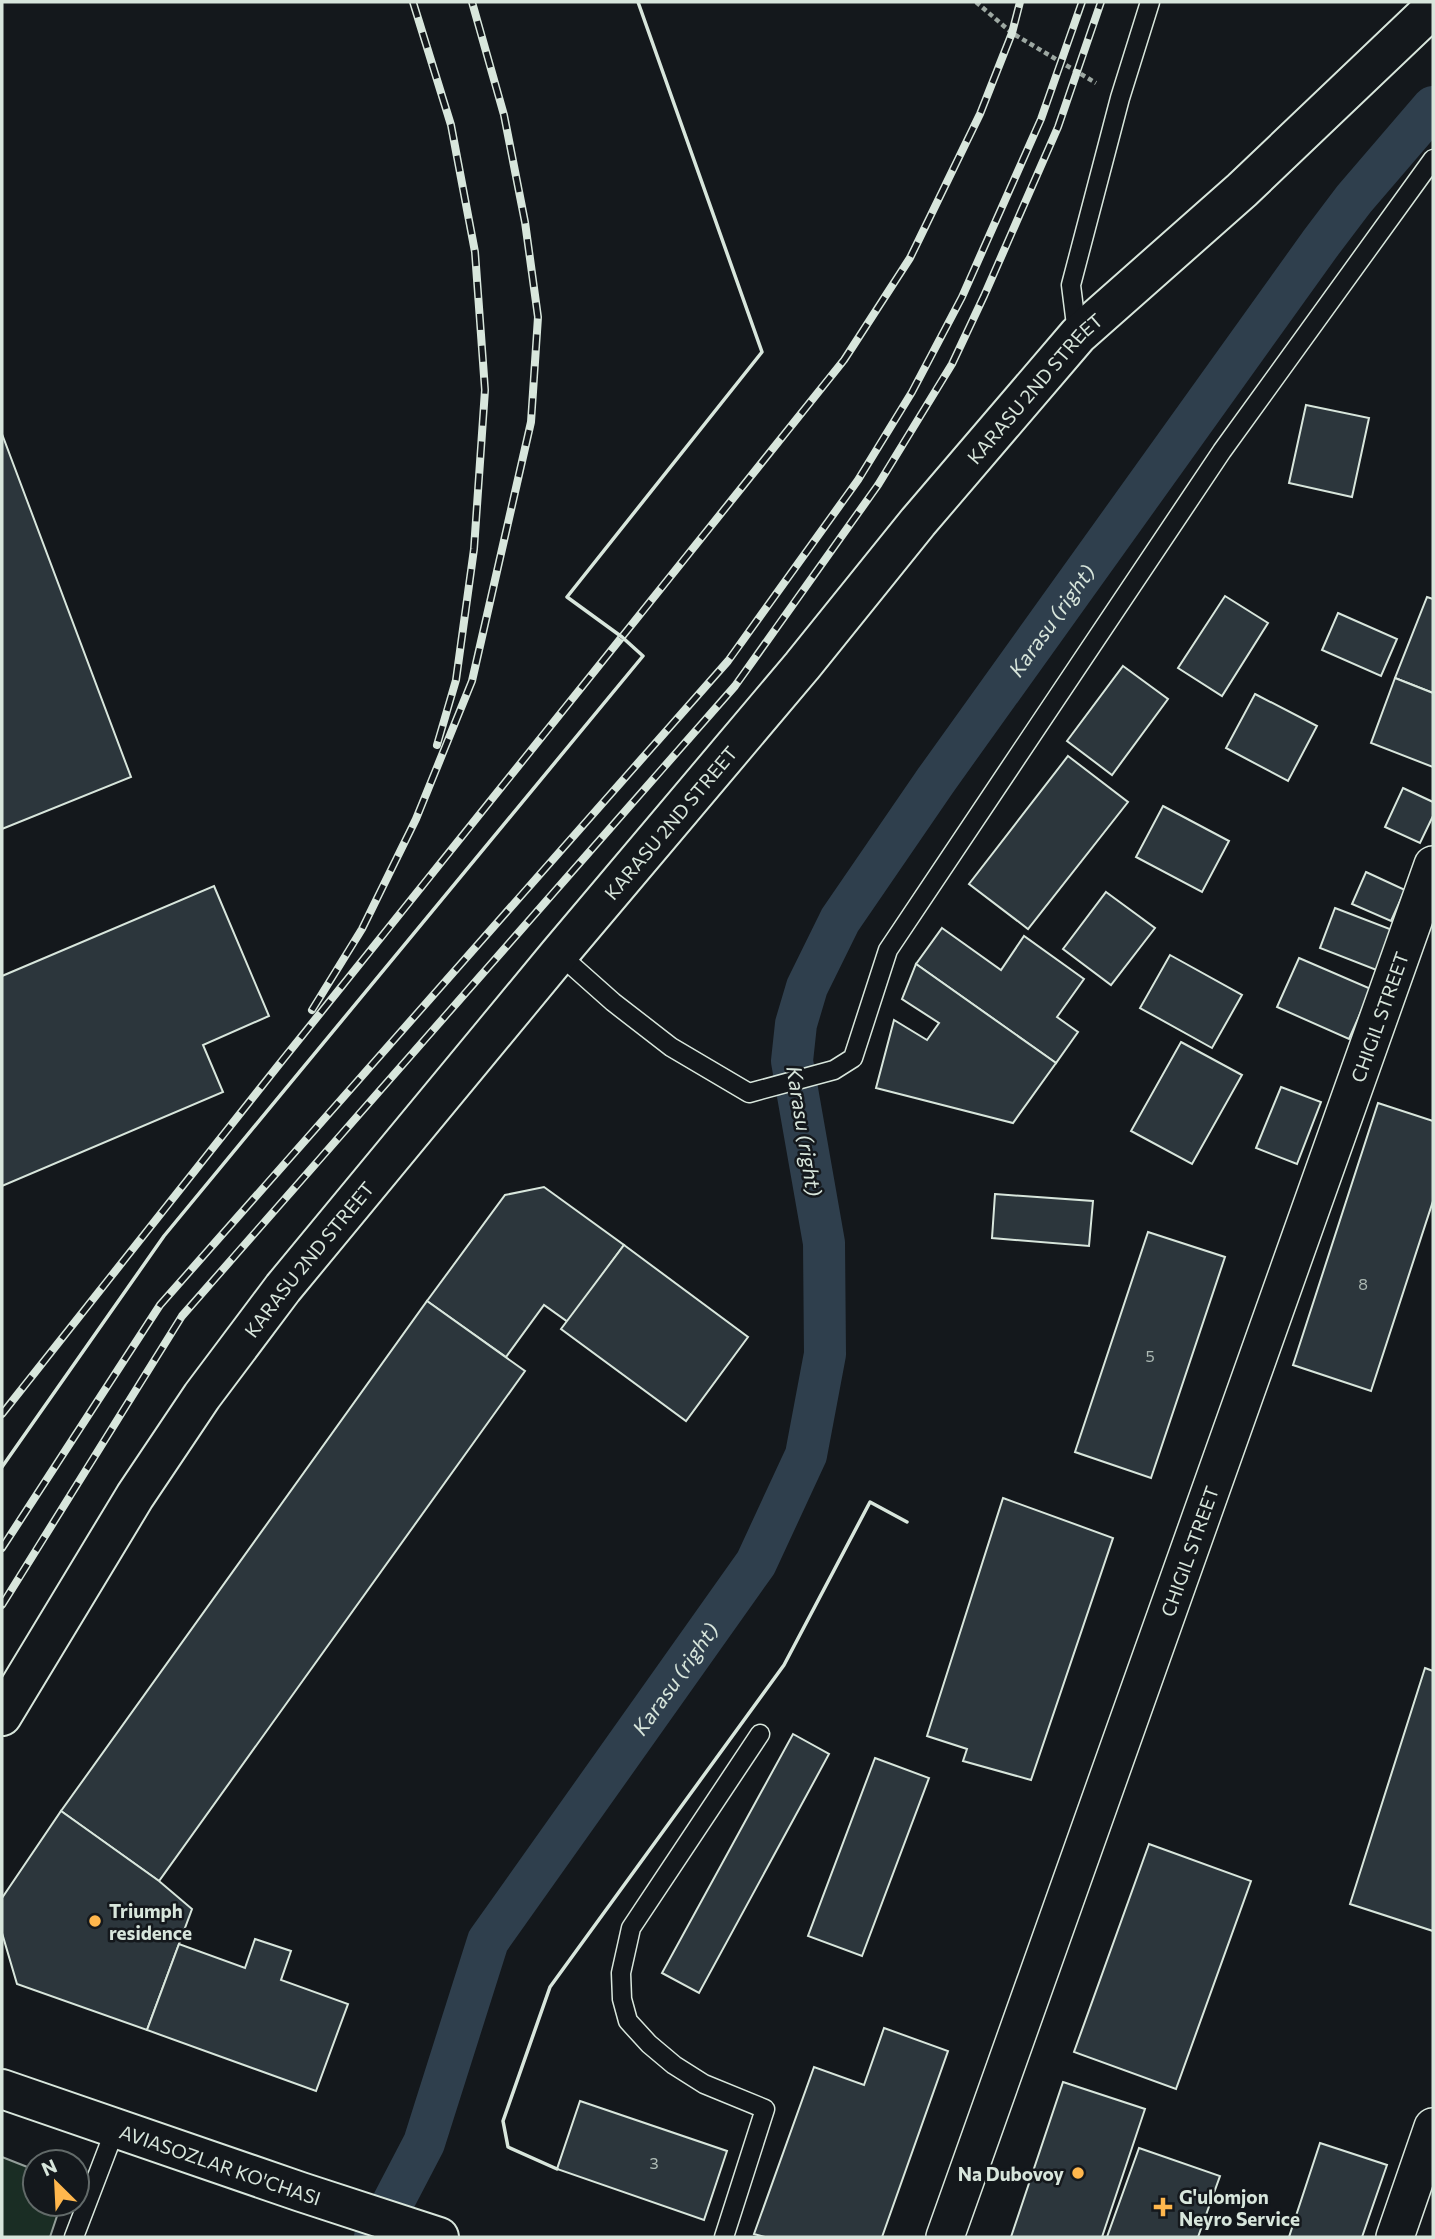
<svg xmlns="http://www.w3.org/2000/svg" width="1435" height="2239" viewBox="0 0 1435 2239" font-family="Commissioner,sans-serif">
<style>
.green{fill:#1a2d24;stroke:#939e99;stroke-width:2}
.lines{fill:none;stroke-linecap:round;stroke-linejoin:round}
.canal{stroke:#2f3f4d;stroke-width:42}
.building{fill:#2c363c;stroke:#d8e6dc;stroke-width:2}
.service-casing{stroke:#d8e6dc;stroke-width:21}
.minor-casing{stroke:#d8e6dc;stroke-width:40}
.tertiary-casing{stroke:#d8e6dc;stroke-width:42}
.secondary-casing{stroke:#d8e6dc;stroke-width:42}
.path{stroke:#9da8a2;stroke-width:4.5;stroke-dasharray:5 3.5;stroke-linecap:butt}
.service{stroke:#14181c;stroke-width:18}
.minor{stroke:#14181c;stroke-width:37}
.tertiary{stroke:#14181c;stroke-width:38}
.secondary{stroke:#14181c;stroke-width:38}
.rail-casing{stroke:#d8e6dc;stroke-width:8}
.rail{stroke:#14181c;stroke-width:5;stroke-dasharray:16;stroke-linecap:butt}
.wall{stroke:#d8e6dc;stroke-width:3.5}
.poi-dot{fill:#ffb74d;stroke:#14181c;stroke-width:2.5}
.labels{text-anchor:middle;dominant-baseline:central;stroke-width:5;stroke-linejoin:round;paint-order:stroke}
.number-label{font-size:16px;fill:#adbab4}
.street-label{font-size:19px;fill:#d8e6dc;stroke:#14181c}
.poi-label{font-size:19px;font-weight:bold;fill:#d8e6dc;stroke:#14181c;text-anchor:start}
.water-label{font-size:21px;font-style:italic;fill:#d8e6dc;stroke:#14181c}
</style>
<rect width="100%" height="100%" fill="#14181c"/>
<polygon class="green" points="2,2157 35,2170 35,2204 61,2204 50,2237 2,2237"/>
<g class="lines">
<path class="canal" id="s1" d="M 375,2237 L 424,2143 L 488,1941 L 756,1563 L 806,1455 L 825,1354 L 824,1243 L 792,1061 L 796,1024 L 807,987 L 840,920 L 936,780 L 1320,244 L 1354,199 L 1433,107"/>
</g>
<g class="building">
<polygon points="1306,405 1369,418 1352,497 1289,483"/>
<polygon points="2,434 131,777 2,829"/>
<polygon points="1225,596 1268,623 1222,696 1178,668"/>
<polygon points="1427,597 1433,599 1433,693 1395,678"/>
<polygon points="1338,613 1397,639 1381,676 1322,650"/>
<polygon points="1123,666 1168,699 1112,775 1067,741"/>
<polygon points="1395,678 1433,693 1433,767 1371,743"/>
<polygon points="1255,694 1317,726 1288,781 1226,748"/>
<polygon points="1068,756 1128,802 1028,929 969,884"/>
<polygon points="1403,788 1433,802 1433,816 1420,843 1385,827"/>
<polygon points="1163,806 1229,841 1202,892 1136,857"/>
<polygon points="1366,872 1405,890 1391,921 1352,904"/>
<polygon points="214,886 269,1016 203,1045 223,1092 2,1186 2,976"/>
<polygon points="1106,892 1155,928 1111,985 1063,949"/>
<polygon points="1335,908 1395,931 1379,971 1320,948"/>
<polygon points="942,928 1001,970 1024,936 1084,979 1057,1017 1078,1032 1056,1063 916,964"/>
<polygon points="1170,955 1242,995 1212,1048 1140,1008"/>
<polygon points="1299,958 1371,989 1349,1039 1277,1007"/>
<polygon points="916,964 1056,1063 1013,1123 876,1088 894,1020 927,1040 939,1023 902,999"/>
<polygon points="1181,1042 1242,1075 1192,1164 1131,1131"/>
<polygon points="1281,1087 1321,1102 1297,1164 1256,1148"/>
<polygon points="1378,1103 1433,1121 1433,1201 1371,1391 1293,1365"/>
<polygon points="544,1187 624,1245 568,1322 544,1305 506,1357 427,1301 505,1195"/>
<polygon points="995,1194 1093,1201 1089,1246 992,1238"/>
<polygon points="1148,1232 1225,1257 1151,1478 1075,1452"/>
<polygon points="624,1245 748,1337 686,1421 561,1329"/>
<polygon points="427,1301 525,1371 159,1881 61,1811"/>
<polygon points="1003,1498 1113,1538 1031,1780 963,1761 967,1749 927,1736"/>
<polygon points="1425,1668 1433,1671 1433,1931 1350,1904"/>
<polygon points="793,1734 829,1754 699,1993 662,1973"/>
<polygon points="875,1758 929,1778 862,1956 808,1936"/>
<polygon points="61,1811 159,1881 192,1909 147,2030 17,1984 2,1933 2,1898"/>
<polygon points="1149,1844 1251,1881 1176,2089 1074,2052"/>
<polygon points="255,1939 291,1951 281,1980 348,2004 316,2091 147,2030 179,1944 245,1968"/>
<polygon points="884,2028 948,2051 882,2237 765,2237 754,2234 814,2067 864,2085"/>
<polygon points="1063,2082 1145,2109 1102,2237 1011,2237"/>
<polygon points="580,2101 727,2151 704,2220 557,2169"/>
<polygon points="1320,2143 1387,2165 1362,2237 1289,2237"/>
<polygon points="1139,2148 1220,2176 1198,2237 1107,2237"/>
</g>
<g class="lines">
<defs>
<g id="service">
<polyline points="1077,333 1071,285 1120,98 1150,2"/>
<polyline points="559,954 613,1002 671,1047 749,1093 834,1070 853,1058 888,950 1222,451 1433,159"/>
<polyline points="74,2237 116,2127"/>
<polyline points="724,2237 765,2109 704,2084 674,2065 649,2044 628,2021 622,1999 621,1973 631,1928 760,1734"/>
</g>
<g id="minor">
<path id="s2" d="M 945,2237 L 1433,865"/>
<polyline points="1395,2237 1433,2127"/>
</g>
<g id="tertiary">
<path id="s3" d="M 2,1716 L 135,1496 L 202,1396 L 283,1288 L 559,954 L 802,666 L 918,522 L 1078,335 L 1242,190 L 1433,8"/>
</g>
<g id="secondary">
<path id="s4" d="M 2,2089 L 301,2192 L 439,2237"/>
</g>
</defs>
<use href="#service" class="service-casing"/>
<use href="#minor" class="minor-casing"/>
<use href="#tertiary" class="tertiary-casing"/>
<use href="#secondary" class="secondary-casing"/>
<polyline class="path" points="976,2 1012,33 1096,83"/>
<use href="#service" class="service"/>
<use href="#minor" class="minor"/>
<use href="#tertiary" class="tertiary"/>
<use href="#secondary" class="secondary"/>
<defs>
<g id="rail">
<polyline points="413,2 451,125 475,252 485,390 474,549 456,680 437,745"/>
<polyline points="312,1010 362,929 416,819 472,681 531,422 538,317 525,222 504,115 472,2"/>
<polyline points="2,1414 277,1067 844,360 910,258 980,114 1012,33 1020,2"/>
<polyline points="2,1548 160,1305 728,661 858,480 912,392 962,297 1041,119 1082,2"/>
<polyline points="2,1605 182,1316 735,686 878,485 952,364 984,296 1058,127 1101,2"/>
</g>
</defs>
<use href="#rail" class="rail-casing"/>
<use href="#rail" class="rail"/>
<g class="wall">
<polyline points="2,1467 164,1236 643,656 622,637 567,597 762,352 638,2"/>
<polyline points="557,2169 508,2147 503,2121 550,1987 784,1665 870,1502 907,1522"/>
</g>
</g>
<g class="poi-dot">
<circle cx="95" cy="1921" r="7"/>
<circle cx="1078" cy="2173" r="7"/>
<path d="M1159.5 2196.5h7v7h7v7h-7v7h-7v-7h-7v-7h7z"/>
</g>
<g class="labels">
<g class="number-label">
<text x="1363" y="1283">8</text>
<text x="1150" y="1355">5</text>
<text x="654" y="2162">3</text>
</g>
<g class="street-label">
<text stroke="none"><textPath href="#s3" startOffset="1685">KARASU 2ND STREET</textPath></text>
<text stroke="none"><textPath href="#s3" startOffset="1118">KARASU 2ND STREET</textPath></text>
<text stroke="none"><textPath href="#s2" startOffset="1295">CHIGIL STREET</textPath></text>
<text stroke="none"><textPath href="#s3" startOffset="551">KARASU 2ND STREET</textPath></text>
<text stroke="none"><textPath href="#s2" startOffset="728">CHIGIL STREET</textPath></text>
<text stroke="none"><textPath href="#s4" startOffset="231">AVIASOZLAR KO'CHASI</textPath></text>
</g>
<g class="poi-label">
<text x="109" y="1910">Triumph<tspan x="109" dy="22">residence</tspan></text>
<text x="1064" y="2173" text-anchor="end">Na Dubovoy</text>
<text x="1179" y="2196">G'ulomjon<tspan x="1179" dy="22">Neyro Service</tspan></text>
</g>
<g class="water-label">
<text stroke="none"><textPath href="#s1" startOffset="1816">Karasu (right)</textPath></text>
<text transform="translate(805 1131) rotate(81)">Karasu (right)</text>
<text stroke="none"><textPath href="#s1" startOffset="640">Karasu (right)</textPath></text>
</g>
</g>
<rect width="1435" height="2239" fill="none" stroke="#d8e6dc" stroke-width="7"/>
<g transform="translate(56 2183) rotate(336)"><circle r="33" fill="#14181c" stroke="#626a69" stroke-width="2"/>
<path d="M0-5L12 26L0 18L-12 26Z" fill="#ffb74d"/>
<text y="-10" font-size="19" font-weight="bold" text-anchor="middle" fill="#d8e6dc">N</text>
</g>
</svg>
